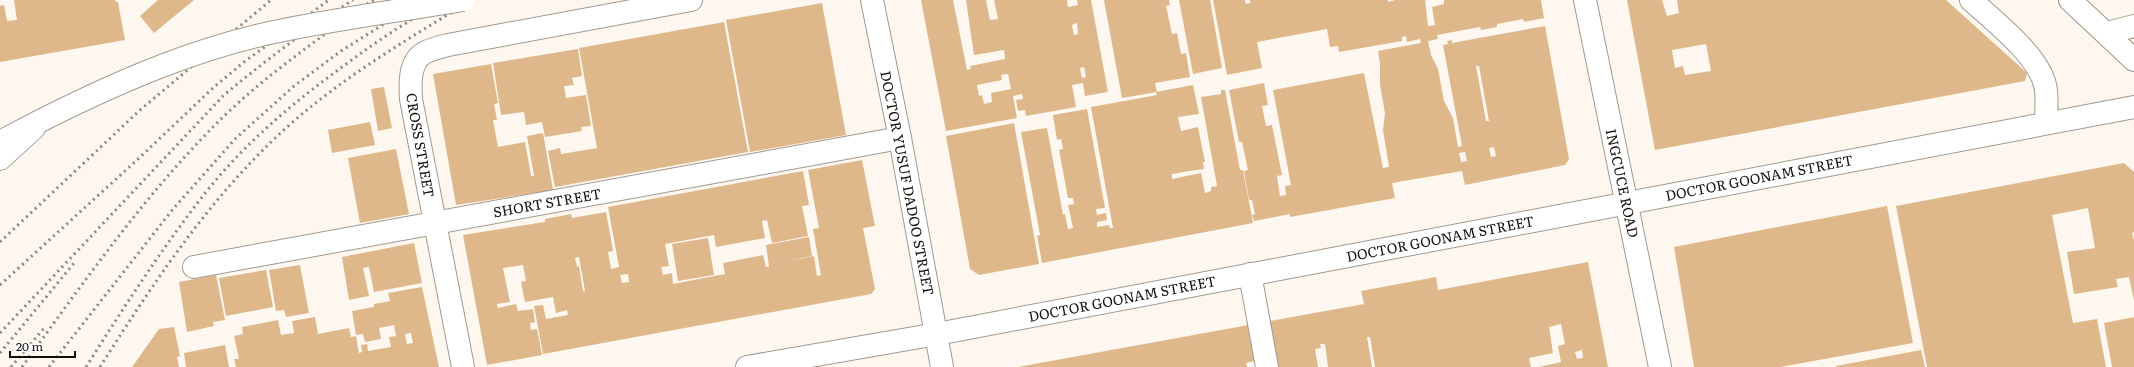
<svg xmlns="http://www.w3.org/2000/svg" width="2134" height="367" viewBox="0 0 2134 367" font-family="Literata,serif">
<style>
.building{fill:#deb88b;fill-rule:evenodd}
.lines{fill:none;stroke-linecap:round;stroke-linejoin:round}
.minor-casing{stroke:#a09992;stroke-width:24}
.major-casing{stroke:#a09992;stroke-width:24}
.highway-casing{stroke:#a09992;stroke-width:24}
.minor{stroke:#fff;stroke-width:22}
.major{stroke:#fff;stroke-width:22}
.highway{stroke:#fff;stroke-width:22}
.rail{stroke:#8b8681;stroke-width:3;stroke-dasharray:2 4;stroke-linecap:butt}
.highway-bridge-casing{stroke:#a09992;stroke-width:24;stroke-linecap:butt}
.highway-bridge{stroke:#fff;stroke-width:22}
.labels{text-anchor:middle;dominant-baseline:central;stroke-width:4;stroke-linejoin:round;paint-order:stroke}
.street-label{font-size:14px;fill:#12100d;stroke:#fff}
</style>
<rect width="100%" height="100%" fill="#fef7ef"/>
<g class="building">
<polygon points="14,0 115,0 116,2 118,2 125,40 0,62 0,6 4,5 7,21 17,20"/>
<polygon points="158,0 194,0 154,33 140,16"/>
<path d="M 921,0 L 953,0 L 967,70 L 971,69 L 970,66 L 1005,59 L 1004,50 L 974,55 L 966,0 L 986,0 L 990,20 L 998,19 L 994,0 L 1067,0 L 1068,7 L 1078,5 L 1077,0 L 1091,0 L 1108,92 L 1085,96 L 1083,83 L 1072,85 L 1076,107 L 1026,116 L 1025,110 L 1018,111 L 1016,100 L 1023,99 L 1022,94 L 1013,96 L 1017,118 L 946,131 ZM 1077,23 L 1078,34 L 1074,35 L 1072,25 ZM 1084,67 L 1086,77 L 1082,78 L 1080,68 ZM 1008,74 L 1011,89 L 991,93 L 992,102 L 984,104 L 982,95 L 979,96 L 977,85 L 1002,80 L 1001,75 Z"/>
<polygon points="1104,0 1169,0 1170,5 1166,6 1172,34 1177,33 1181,54 1186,53 1190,77 1155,83 1157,92 1122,98"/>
<polygon points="1179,0 1210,0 1222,68 1193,74"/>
<path d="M 1213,0 L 1245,0 L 1246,4 L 1250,3 L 1250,0 L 1388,0 L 1388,2 L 1395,0 L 1425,0 L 1428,26 L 1435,25 L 1432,7 L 1444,4 L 1444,0 L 1541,0 L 1544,18 L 1524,22 L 1523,19 L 1497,24 L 1497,27 L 1481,30 L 1480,27 L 1437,35 L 1438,39 L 1428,41 L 1431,55 L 1438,69 L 1444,101 L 1453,118 L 1458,147 L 1462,146 L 1443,45 L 1448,44 L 1447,41 L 1452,40 L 1452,43 L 1545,26 L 1569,159 L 1565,165 L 1465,185 L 1462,171 L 1392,183 L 1395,198 L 1290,217 L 1290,214 L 1254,221 L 1252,215 L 1255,214 L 1252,200 L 1249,200 L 1244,171 L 1248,170 L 1242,142 L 1239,142 L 1229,90 L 1264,83 L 1268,105 L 1262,106 L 1266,126 L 1272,125 L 1282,175 L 1277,176 L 1280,196 L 1286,195 L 1285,186 L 1291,185 L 1273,90 L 1364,73 L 1383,168 L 1389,167 L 1383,130 L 1385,113 L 1380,85 L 1380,64 L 1378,51 L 1421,43 L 1420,39 L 1407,42 L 1406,36 L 1402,37 L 1402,41 L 1339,52 L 1338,46 L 1330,47 L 1327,29 L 1257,42 L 1262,68 L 1227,75 ZM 1476,66 L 1479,66 L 1489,121 L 1486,121 ZM 1494,147 L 1496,156 L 1491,157 L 1489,148 ZM 1465,152 L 1467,161 L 1461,162 L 1459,153 Z"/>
<path d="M 1627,0 L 1662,0 L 1667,16 L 1679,13 L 1677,0 L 1946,0 L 2027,73 L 2025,81 L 1655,150 ZM 1706,44 L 1711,71 L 1685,75 L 1683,66 L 1675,68 L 1672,50 Z"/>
<polygon points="822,3 846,135 750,152 726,20"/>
<polygon points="724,22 748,152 555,187 548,151 560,148 561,154 597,148 579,48"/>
<polygon points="578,49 582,76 572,78 574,85 564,86 566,98 586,95 591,126 581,127 582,131 545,137 542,122 526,125 524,112 501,115 493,63"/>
<polygon points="491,64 498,103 494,104 497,120 493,120 498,147 525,142 531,176 534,176 527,136 543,133 553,190 456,205 433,74"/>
<polygon points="1193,85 1199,114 1178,117 1181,131 1198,127 1205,162 1203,162 1204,169 1189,171 1184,147 1189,171 1172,174 1172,179 1201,173 1205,193 1211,191 1211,187 1217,186 1201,97 1221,94 1221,90 1225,90 1240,170 1243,170 1253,223 1042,263 1037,236 1040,235 1021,132 1047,128 1063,215 1065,214 1068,229 1073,228 1068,205 1074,204 1073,198 1068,198 1059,150 1063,149 1061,139 1057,140 1053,115 1087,109 1105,208 1096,209 1097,215 1106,213 1107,220 1097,222 1097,227 1109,225 1110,228 1113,228 1091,107 1157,95 1156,92"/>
<polygon points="384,87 392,128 378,131 371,89"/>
<polygon points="370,122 375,145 332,153 328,130"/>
<polygon points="1014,123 1039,264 979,275 970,269 946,136"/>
<polygon points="396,149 409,214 360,223 348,158"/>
<path d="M 862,160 L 875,226 L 863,228 L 875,289 L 871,294 L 543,354 L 534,306 L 543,305 L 546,319 L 568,315 L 567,310 L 556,313 L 553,297 L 525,302 L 521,282 L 526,281 L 523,265 L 503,268 L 510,302 L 497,304 L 498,308 L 516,304 L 518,311 L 533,309 L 535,322 L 530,323 L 531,330 L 537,329 L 542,355 L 487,365 L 463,235 L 545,222 L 545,219 L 571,214 L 572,218 L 606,212 L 613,251 L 608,252 L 611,269 L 619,267 L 608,207 L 803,171 L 809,205 L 802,206 L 808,236 L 772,243 L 767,220 L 762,221 L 765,238 L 716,247 L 714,235 L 665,244 L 669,266 L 661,267 L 663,275 L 672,273 L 673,284 L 725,274 L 723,263 L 763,255 L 766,267 L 769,267 L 766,245 L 809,237 L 812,256 L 783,262 L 814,256 L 817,276 L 821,275 L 813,229 L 819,228 L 808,170 ZM 579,257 L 585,291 L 583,291 L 579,266 L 577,267 L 575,258 ZM 628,274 L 629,282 L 622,283 L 620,275 Z"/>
<polygon points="2124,163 2134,172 2134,233 2132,231 2134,241 2134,301 2129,277 2116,279 2118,287 2074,294 2067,252 2095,248 2088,208 2052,215 2073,323 2097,319 2106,367 1927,367 1896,206"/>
<polygon points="1887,206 1913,343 1780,367 1694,367 1674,247"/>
<polygon points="708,238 714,275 678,281 672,244"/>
<polygon points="414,243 422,283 374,292 369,267 363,268 369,296 349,300 342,257"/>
<path d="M 1588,262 L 1608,367 L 1539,367 L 1561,362 L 1558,346 L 1565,344 L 1561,324 L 1549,327 L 1553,353 L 1529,358 L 1531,367 L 1375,367 L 1370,337 L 1367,337 L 1372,367 L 1328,367 L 1325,344 L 1320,344 L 1321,348 L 1315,349 L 1318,367 L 1273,367 L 1259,360 L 1246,363 L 1247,367 L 1018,367 L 1364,304 L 1361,291 L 1436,277 L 1438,290 ZM 1582,350 L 1583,358 L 1577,359 L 1575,352 Z"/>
<polygon points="300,265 309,313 286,317 284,310 276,311 269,270"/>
<polygon points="266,270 273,307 226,316 219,278"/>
<polygon points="216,275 225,320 213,322 214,326 187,332 179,282"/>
<path d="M 422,287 L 439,367 L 236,367 L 234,359 L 239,359 L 234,336 L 243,334 L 242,327 L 278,320 L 281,335 L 294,333 L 292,321 L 315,317 L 318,334 L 349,328 L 351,337 L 356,336 L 359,353 L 362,352 L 361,345 L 367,344 L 368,351 L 391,347 L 389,337 L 396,336 L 394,325 L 379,328 L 381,339 L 365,342 L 363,334 L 356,335 L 352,311 L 374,307 L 374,304 L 390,301 L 388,293 ZM 411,333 L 413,343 L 407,344 L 405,334 Z"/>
<polygon points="2134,317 2134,367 2112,367 2104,323"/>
<polygon points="174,327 180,356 177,357 179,367 132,367 159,329"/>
<polygon points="225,345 229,367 186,367 184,353"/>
<polygon points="1921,350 1925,367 1836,367 1836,366"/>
</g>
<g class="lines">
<defs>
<g id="minor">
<polyline points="872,0 900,138 942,367"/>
<polyline points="1585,0 1660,367"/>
<path d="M 1971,0 C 1993,20 2038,55 2045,85 C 2048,96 2046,111 2046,122"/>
<polyline points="2107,33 2134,26"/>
<polyline points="194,267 900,138"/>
<polyline points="1250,274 1267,367"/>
<path d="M 463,367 L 411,99 C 410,84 409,62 424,53 C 431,49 440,47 448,45 L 691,0"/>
<polyline points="747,367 937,334 2134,107"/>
</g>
<g id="major">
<polyline points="2070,0 2134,60"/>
<polyline points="0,159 34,128"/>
</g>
<polyline id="highway" points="0,142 44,119"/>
</defs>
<use href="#minor" class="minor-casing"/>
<use href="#major" class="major-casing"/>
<use href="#highway" class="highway-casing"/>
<use href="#minor" class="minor"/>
<use href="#major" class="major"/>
<use href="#highway" class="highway"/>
<g class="rail">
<polyline points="0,242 140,110 271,0"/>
<polyline points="0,285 137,160 214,87 244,62 329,0"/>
<path d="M 0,333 L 224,95 C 265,61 308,28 353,0"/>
<polyline points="0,353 75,262"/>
<polyline points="11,367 45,327"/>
<path d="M 22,367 C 83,283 144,196 218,122 C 261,79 312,44 362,7 L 374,0"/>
<polyline points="49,367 173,209 236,138 294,86 341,51 422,0"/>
<path d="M 86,367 C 124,307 162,248 206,192 C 247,141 296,100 349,62 C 380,39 412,18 446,0"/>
<path d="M 100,367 C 162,269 229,169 322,98 C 370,61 421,31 472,0"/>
</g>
<defs>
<path id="highway-bridge" d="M 44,119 C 120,81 200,46 284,30 C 343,18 404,10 463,0"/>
</defs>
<use href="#highway-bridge" class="highway-bridge-casing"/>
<use href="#highway-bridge" class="highway-bridge"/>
</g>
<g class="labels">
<g class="street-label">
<text transform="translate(421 145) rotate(80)">CROSS STREET</text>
<text transform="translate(1759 177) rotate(-11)">DOCTOR GOONAM STREET</text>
<text transform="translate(908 183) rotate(79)">DOCTOR YUSUF DADOO STREET</text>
<text transform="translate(1623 183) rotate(78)">INGCUCE ROAD</text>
<text transform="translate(547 202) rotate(-10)">SHORT STREET</text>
<text transform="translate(1440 238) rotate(-11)">DOCTOR GOONAM STREET</text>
<text transform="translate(1122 298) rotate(-11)">DOCTOR GOONAM STREET</text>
</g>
</g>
<path d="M10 351v6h65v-6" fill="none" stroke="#12100d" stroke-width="2"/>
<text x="16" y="351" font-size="12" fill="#12100d" stroke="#ffffff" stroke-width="3" paint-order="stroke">20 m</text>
</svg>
